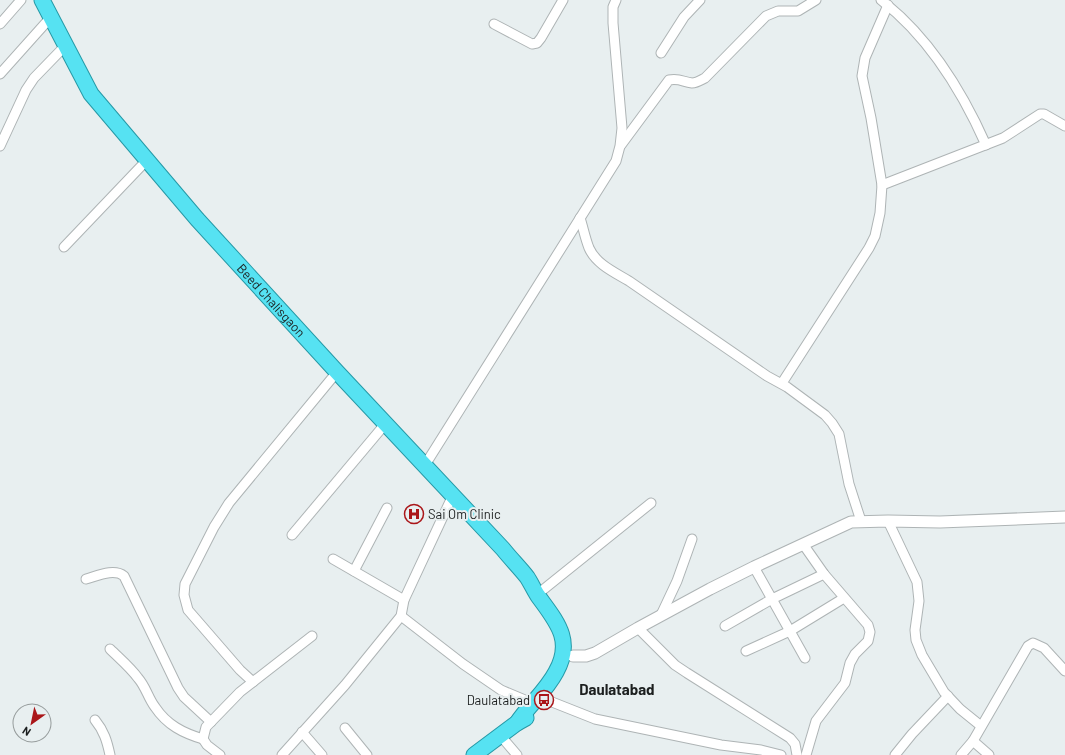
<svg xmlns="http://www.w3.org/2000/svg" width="1065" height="755" viewBox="0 0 1065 755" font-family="Barlow,sans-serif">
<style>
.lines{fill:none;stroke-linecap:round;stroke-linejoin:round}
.minor-casing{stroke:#aeb4b5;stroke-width:11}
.tertiary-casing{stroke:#aeb4b5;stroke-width:13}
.trunk-casing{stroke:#2699a6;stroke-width:17}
.minor{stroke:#fff;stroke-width:9}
.tertiary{stroke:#fff;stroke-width:11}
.trunk{stroke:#56e2f2;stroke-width:15}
.labels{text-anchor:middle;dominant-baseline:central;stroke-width:4;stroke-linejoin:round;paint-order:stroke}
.street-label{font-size:13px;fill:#1c1f1f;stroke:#e8eff0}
.poi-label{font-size:13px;fill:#1c1f1f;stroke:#e8eff0;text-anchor:start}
.quarter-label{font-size:15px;font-weight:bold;fill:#1c1f1f;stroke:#e8eff0}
</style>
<rect width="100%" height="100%" fill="#e8eff0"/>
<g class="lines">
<defs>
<g id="minor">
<path d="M 881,0 C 929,37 962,91 986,145"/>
<polyline points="0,24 21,0"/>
<polyline points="494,24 532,44 537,43 541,38 563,0"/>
<polyline points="661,53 684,17 700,0"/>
<polyline points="0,74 51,17"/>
<path d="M 621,145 L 669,80 C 680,78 683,82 692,83 C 697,83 701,80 705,78 L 766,16 L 778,11 L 798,11 L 816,0"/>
<polyline points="0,146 26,90 34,78 66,45"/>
<polyline points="882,185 1003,138 1040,114 1044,114 1065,126"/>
<path d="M 580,218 C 583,227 585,238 589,248 C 596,264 614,272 629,281 L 767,376 L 787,387 L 825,415 L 832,423 L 839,434 L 849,484 L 861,521"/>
<polyline points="64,247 147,160"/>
<polyline points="782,383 869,248 875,236 880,213 882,185 871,118 862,76 865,58 888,5"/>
<polyline points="425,465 616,161 620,146 622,128 613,23 613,7 616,0"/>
<polyline points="888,521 917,582 919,601 915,630 916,640 922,655 944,692 960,709 981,726"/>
<polyline points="292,535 386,423"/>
<polyline points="803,544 824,574 868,625 870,632 868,641 855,654 850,663 845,683 816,721 806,755"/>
<polyline points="333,559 404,600"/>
<polyline points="754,567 805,658"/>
<polyline points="354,571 387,508"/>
<path d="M 86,579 C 97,576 114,568 124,576 L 178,688 L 184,697 L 211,722"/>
<polyline points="544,589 651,503"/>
<polyline points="661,615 677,581 692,539"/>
<polyline points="401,616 463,664 501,690 532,703"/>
<polyline points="725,626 772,599 824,574"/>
<polyline points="638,628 675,665 687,673 790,738 795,744 797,755"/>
<path d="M 110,649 C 119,658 130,667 138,678 C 146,687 148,698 155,707 C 167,725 183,733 203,739"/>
<polyline points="746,651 790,631 844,598"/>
<polyline points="253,682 240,670 188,610 184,595 185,584 214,527 229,503 337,372"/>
<polyline points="547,700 595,719 721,745 761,750 781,755"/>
<path d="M 95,720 C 104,731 107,741 110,755"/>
<polyline points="345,728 367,755"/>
<polyline points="302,732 322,755"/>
<polyline points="500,735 517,755"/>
<polyline points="973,741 989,755"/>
<polyline points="220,755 207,745 203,739 206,727 240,692 312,636"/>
<polyline points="282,755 345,685 401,616 404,600 453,495"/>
<polyline points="895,755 912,734 948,696"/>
<polyline points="961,755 973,741 1028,646 1033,643 1044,648 1065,671"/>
</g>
<polyline id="tertiary" points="573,656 586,656 595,653 638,628 710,589 754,567 851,522 888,521 940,522 1065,517"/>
<g id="trunk">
<path id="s1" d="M 42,0 L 91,94 L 197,219 L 337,372 L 503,549 C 511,559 520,568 527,577 C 531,583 534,590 538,596 C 556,621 574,640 556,672 C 546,691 529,705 517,723"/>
<polyline points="474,755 517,723 526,718"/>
</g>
</defs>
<use href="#minor" class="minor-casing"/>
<use href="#tertiary" class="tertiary-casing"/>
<use href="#trunk" class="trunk-casing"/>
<use href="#minor" class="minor"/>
<use href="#tertiary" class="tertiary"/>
<use href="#trunk" class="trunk"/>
</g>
<defs>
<symbol id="hospital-ring" viewBox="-11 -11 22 22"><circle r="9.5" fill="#e8eff0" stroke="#aa1619" stroke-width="1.5"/><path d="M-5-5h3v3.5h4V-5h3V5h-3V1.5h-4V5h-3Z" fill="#aa1619"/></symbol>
<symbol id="bus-ring" viewBox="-11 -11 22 22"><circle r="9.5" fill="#e8eff0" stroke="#aa1619" stroke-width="1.5"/><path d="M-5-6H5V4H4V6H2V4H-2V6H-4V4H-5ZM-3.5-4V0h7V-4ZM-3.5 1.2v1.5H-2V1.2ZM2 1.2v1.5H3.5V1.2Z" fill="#aa1619"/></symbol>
</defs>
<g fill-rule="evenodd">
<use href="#hospital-ring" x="403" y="503" width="22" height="22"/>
<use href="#bus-ring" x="533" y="689" width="22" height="22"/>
</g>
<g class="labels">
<g class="street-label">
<text stroke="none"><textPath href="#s1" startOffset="380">Beed Chalisgaon</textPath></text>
</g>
<g class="poi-label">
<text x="428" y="514">Sai Om Clinic</text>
<text x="530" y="700" text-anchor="end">Daulatabad</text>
</g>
<g class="quarter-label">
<text x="617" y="689">Daulatabad</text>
</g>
</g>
<g transform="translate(32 723) rotate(213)"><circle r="19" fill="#e8eff0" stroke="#969c9c"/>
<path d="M0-3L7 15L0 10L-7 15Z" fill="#aa1619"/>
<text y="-6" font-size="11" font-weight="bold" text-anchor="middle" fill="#1c1f1f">N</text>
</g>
</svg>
